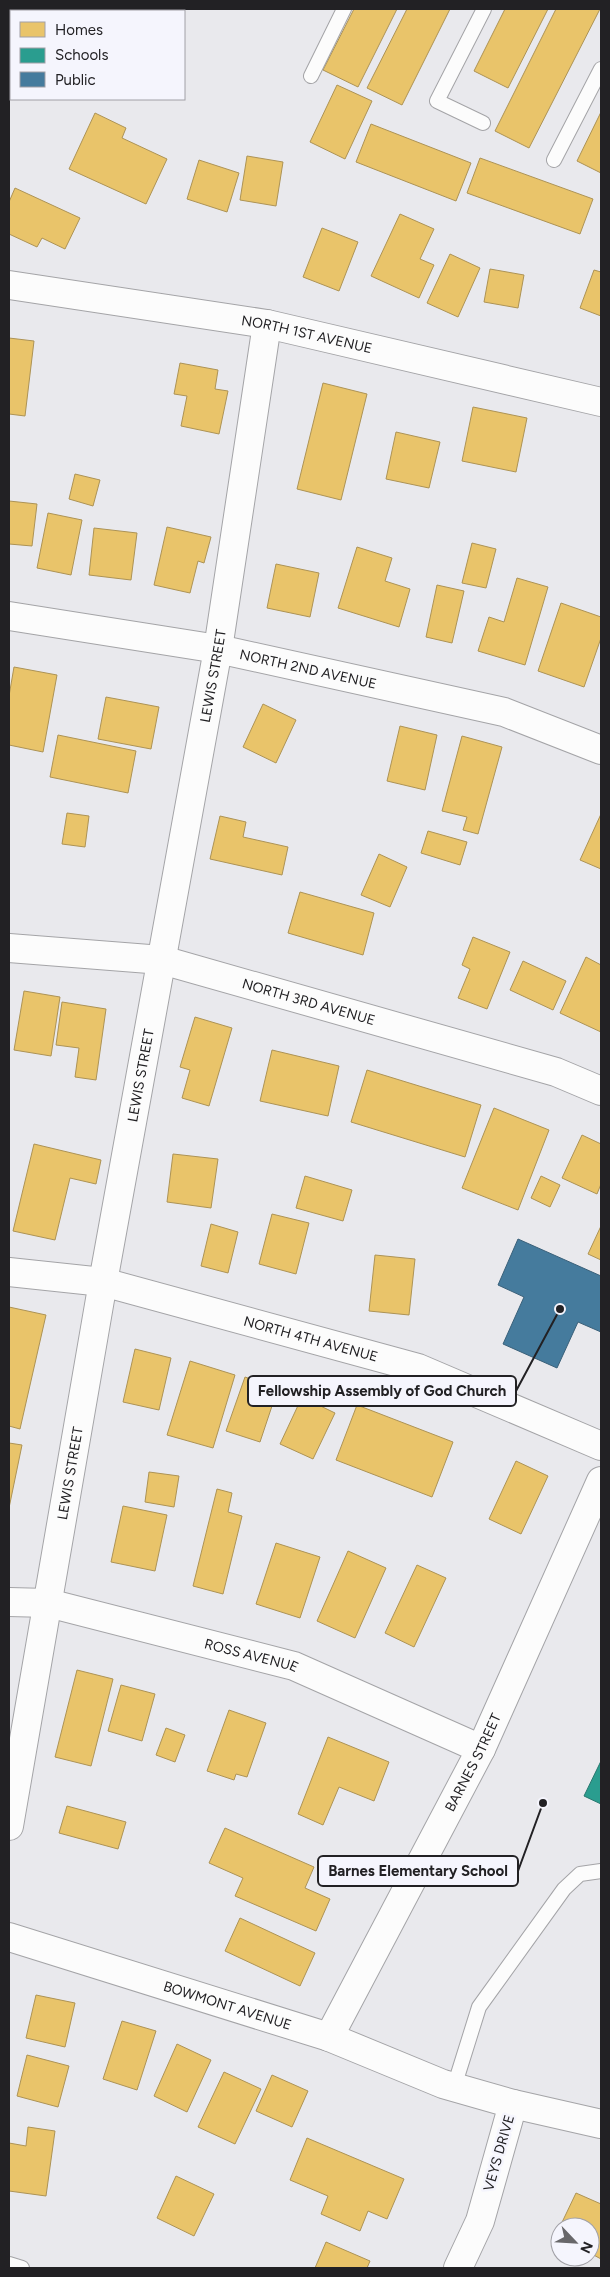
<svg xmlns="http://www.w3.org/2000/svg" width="610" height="2277" viewBox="0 0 610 2277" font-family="Figtree,sans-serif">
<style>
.homes{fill:#e9c46a;stroke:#ad9355}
.schools{fill:#2a9d8f;stroke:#28786f}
.public{fill:#457b9d;stroke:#3a6079}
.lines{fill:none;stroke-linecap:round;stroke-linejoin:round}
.lane-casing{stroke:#a4a4a7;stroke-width:16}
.street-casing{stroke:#a4a4a7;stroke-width:30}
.lane{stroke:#fcfcfc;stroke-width:14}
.street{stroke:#fcfcfc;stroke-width:28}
.labels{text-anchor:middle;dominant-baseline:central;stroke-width:5;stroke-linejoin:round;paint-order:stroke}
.street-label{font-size:14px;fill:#222124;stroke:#f5f5fd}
.leader{fill:none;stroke:#222124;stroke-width:2}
.callout-dot{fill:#222124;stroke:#f5f5fd;stroke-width:2}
.callout{fill:#f5f5fd;stroke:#222124;stroke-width:2}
.callout-label{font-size:15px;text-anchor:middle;font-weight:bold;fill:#222124}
</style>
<rect width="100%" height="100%" fill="#e9e9ed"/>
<g class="homes">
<polygon points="9,9 14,9 11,11 9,28"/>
<polygon points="354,9 397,9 358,87 323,70"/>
<polygon points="407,9 450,9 402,105 367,88"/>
<polygon points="505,9 548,9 508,88 474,71"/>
<polygon points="556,9 600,9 529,148 495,131"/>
<polygon points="337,85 372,101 345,159 310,142"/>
<polygon points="601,112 601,173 577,161"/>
<polygon points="95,113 126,128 122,138 167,159 146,204 69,169"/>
<polygon points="371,124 471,163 456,201 356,162"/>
<polygon points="247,156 283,162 276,206 240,200"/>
<polygon points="480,158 593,199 580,234 467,193"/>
<polygon points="199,160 239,173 227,212 187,199"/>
<polygon points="15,188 80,218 65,249 42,238 37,247 9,234 9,202"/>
<polygon points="400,214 434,229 420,259 434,265 419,298 371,276"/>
<polygon points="322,228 358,242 339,291 303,277"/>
<polygon points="450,254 480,268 458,317 427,303"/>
<polygon points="490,269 524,275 518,308 484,302"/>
<polygon points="594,270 601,272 601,316 580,308"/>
<polygon points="9,338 34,341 25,416 9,414"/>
<polygon points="180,363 218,370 215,389 228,391 219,434 181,426 187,396 174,394"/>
<polygon points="323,383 367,394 341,500 297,489"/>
<polygon points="473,407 527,418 516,472 462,461"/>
<polygon points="396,432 440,442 429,488 386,479"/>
<polygon points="75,474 100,480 93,506 69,499"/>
<polygon points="9,501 37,504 32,546 9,544"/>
<polygon points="48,513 82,520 71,575 37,568"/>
<polygon points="167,527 211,537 204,563 198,561 190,593 154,585"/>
<polygon points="94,528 137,533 131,580 89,575"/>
<polygon points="472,543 496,549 486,588 462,583"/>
<polygon points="357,547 392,558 385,581 410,589 399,627 338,608"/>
<polygon points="276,564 319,573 310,617 267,608"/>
<polygon points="517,578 548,587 525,665 478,651 489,617 504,622"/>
<polygon points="437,585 464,591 452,643 426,637"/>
<polygon points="561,603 601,617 601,638 584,687 538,671"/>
<polygon points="14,667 57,675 43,752 9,745 9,696"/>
<polygon points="106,697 159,707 151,749 98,739"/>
<polygon points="263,704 296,720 276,763 243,747"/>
<polygon points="400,726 437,735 425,790 387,781"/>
<polygon points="58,735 136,751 128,793 50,777"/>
<polygon points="462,736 502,747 478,834 463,830 467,817 442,811"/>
<polygon points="67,813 89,816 85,847 62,844"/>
<polygon points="601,814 601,869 580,860"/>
<polygon points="220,816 246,822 243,837 288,847 282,875 210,859"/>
<polygon points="428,831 467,842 460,865 421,853"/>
<polygon points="379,854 407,867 390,907 361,895"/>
<polygon points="300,892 374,913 363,955 288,933"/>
<polygon points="473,937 510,952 487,1009 458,998 470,969 462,965"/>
<polygon points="586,957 601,965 601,1032 560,1013"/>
<polygon points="523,961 566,981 553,1010 510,990"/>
<polygon points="24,991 60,997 51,1056 14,1050"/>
<polygon points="62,1002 106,1009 96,1080 75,1077 79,1048 56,1045"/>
<polygon points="195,1017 232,1028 209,1106 182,1098 190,1070 180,1067"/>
<polygon points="272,1050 339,1066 328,1116 260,1101"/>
<polygon points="367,1070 481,1105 465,1157 351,1122"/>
<polygon points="494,1108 549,1130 518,1210 462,1188"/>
<polygon points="582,1135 601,1144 601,1184 597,1194 562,1178"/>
<polygon points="34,1144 101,1160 96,1184 70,1178 55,1240 13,1231"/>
<polygon points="173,1154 218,1159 211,1208 167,1202"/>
<polygon points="305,1176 352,1190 343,1221 296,1208"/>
<polygon points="541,1176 560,1185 550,1207 531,1198"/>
<polygon points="272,1214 309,1223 296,1274 259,1264"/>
<polygon points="211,1224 238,1232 228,1273 201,1266"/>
<polygon points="601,1226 601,1260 588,1254"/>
<polygon points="375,1255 415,1259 409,1315 369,1311"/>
<polygon points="9,1307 46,1315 20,1429 9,1426"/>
<polygon points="135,1349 171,1358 159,1410 123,1402"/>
<polygon points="190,1361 235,1375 213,1448 167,1435"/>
<polygon points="245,1377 278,1388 260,1442 226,1431"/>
<polygon points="302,1397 335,1413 313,1459 280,1444"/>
<polygon points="357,1405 453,1442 432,1497 336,1460"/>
<polygon points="9,1443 22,1445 9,1508"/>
<polygon points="516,1461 548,1476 521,1534 489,1519"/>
<polygon points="149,1472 179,1476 174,1507 145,1502"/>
<polygon points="217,1489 232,1493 228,1512 242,1516 223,1594 193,1586"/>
<polygon points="123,1506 167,1515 155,1571 111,1562"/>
<polygon points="276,1543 320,1557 300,1618 256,1604"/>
<polygon points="348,1551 386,1568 355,1638 317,1621"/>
<polygon points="417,1565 446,1578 414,1647 385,1633"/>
<polygon points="77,1670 113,1679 91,1766 55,1757"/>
<polygon points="121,1685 155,1694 142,1741 108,1731"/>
<polygon points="229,1710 266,1723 247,1777 236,1774 234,1780 207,1771"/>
<polygon points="166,1728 185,1735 175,1762 156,1755"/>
<polygon points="328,1737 389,1762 374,1801 339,1787 323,1825 298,1814"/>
<polygon points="67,1806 126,1822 118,1849 59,1833"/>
<polygon points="225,1828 314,1867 305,1888 330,1899 316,1931 235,1896 243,1878 209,1863"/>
<polygon points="240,1918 315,1953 300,1986 225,1951"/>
<polygon points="36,1995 75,2003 65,2047 26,2038"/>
<polygon points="122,2021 156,2031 137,2090 103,2079"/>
<polygon points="177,2044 211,2060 187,2112 154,2096"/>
<polygon points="27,2055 69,2066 58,2107 17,2096"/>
<polygon points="224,2072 261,2089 235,2144 198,2127"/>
<polygon points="272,2075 308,2091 292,2127 256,2111"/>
<polygon points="28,2127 55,2131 46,2196 9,2191 9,2143 26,2146"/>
<polygon points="307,2138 404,2179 387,2219 368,2211 360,2231 321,2214 328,2196 290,2180"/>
<polygon points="176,2176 214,2194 194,2236 157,2218"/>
<polygon points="576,2193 601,2204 601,2259 590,2253 590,2227 560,2227 560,2239 555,2237"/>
<polygon points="326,2242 370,2261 367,2268 315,2268"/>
</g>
<polygon class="schools" points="601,1761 601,1804 584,1796"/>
<polygon class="public" points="518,1239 601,1276 601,1332 578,1322 557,1368 503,1344 524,1297 498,1285"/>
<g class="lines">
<defs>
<g id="lane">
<polyline points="311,76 344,9"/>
<polyline points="483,123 437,101 484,9"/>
<polyline points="554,160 601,69"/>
<polyline points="454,2087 479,2007 564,1889 580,1874 601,1871"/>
<polyline points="9,2264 22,2268"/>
</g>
<g id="street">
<path id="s1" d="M 9,285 L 267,324 L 601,402"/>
<path id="s2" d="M 9,616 L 218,649 L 504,712 L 601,750"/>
<path id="s3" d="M 9,948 L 162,960 L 556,1072 L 601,1091"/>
<path id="s4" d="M 9,1272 L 103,1282 L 418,1368 L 601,1446"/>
<path id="s5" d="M 9,1602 L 48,1603 L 294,1666 L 481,1749"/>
<path id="s6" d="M 9,1826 L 103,1282 L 218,649 L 267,324"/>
<path id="s7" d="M 9,1937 L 329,2037 L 443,2084 L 513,2104 L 480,2221 L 458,2268"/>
<path id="s8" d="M 329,2037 L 481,1749 L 601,1481"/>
<polyline points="513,2104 601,2124"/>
</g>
</defs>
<use href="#lane" class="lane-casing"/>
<use href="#street" class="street-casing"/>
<use href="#lane" class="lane"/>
<use href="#street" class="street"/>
</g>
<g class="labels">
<g class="street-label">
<text stroke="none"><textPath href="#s1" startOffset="302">NORTH 1ST AVENUE</textPath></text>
<text stroke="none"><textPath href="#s2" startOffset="304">NORTH 2ND AVENUE</textPath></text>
<text stroke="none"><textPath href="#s6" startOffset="1168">LEWIS STREET</textPath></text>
<text stroke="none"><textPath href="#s3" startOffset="306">NORTH 3RD AVENUE</textPath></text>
<text stroke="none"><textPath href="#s6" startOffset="762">LEWIS STREET</textPath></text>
<text stroke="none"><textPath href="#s4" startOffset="310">NORTH 4TH AVENUE</textPath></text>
<text stroke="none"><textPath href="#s6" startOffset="358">LEWIS STREET</textPath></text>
<text stroke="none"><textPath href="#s5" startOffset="249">ROSS AVENUE</textPath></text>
<text stroke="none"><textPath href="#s8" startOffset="310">BARNES STREET</textPath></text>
<text stroke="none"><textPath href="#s7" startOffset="229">BOWMONT AVENUE</textPath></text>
<text transform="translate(499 2153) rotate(-74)">VEYS DRIVE</text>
</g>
</g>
<path class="leader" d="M560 1309L516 1391M543 1803L518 1871"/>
<g class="callout-dot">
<circle cx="560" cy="1309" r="5"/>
<circle cx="543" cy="1803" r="5"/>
</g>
<g class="callout">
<rect x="248" y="1376" width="268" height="30" rx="5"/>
<rect x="318" y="1856" width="200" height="30" rx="5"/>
</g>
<g class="callout-label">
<text x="382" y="1396">Fellowship Assembly of God Church</text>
<text x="418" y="1876">Barnes Elementary School</text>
</g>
<rect width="610" height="2277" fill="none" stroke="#222124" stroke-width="20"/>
<rect x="10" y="10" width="175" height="90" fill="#f5f5fd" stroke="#a1a0a6"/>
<rect x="20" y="22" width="25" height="15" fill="#e9c46a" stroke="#a1a0a6"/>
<text x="55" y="35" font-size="15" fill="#222124">Homes</text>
<rect x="20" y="48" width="25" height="15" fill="#2a9d8f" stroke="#a1a0a6"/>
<text x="55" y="60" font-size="15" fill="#222124">Schools</text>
<rect x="20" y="72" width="25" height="15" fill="#457b9d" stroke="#a1a0a6"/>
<text x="55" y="85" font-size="15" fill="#222124">Public</text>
<g transform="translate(575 2242) rotate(115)"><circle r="24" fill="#f5f5fd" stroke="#a1a0a6"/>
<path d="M0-4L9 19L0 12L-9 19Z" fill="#68676a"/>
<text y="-8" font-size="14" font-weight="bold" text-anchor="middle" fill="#222124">N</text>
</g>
</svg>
